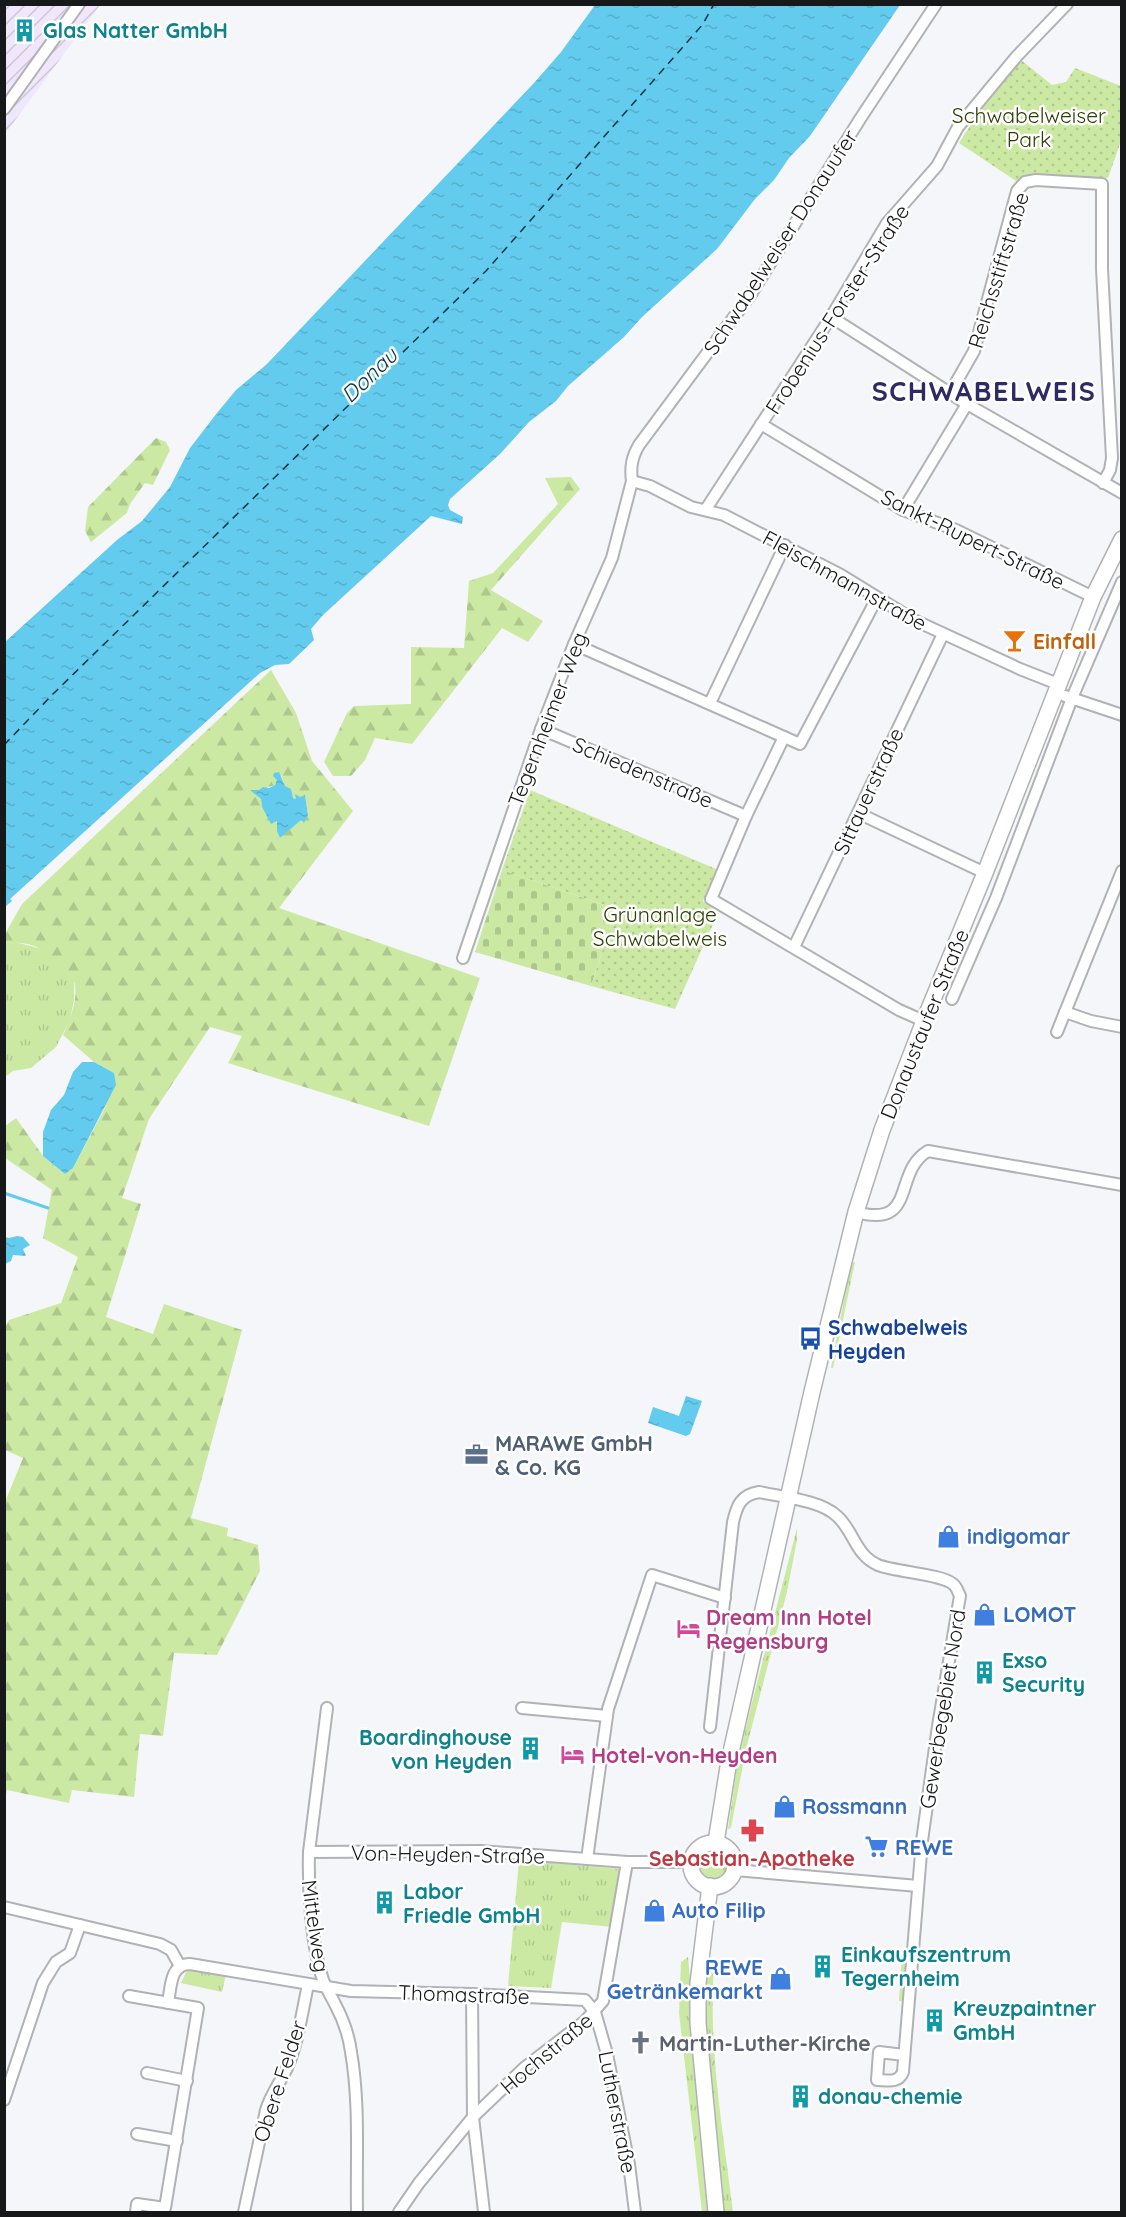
<svg xmlns="http://www.w3.org/2000/svg" width="1126" height="2217" viewBox="0 0 1126 2217" font-family="Quicksand,sans-serif">
<style>
.industrial{fill:url(#industrial-furrows)}
.grass{fill:url(#grass-tufts)}
.forest{fill:url(#forest-firs);fill-rule:evenodd}
.cemetery{fill:url(#cemetery-stones)}
.park{fill:url(#park-dots)}
.water{fill:url(#water-ripples)}
.lines{fill:none;stroke-linecap:round;stroke-linejoin:round}
.stream{stroke:#63cbee;stroke-width:3}
.ferry{stroke:#063846;stroke-width:1.5;stroke-dasharray:8 6;stroke-linecap:butt}
.minor-casing{stroke:#b1b2b5;stroke-width:14}
.secondary-casing{stroke:#b1b2b5;stroke-width:18}
.minor{stroke:#fff;stroke-width:10}
.secondary{stroke:#fff;stroke-width:15}
.labels{text-anchor:middle;dominant-baseline:central;stroke-width:5;stroke-linejoin:round;paint-order:stroke}
.culture-label{font-size:21px;font-weight:bold;fill:#0d838f;stroke:#fff;text-anchor:start}
.park-label{font-size:21px;fill:#2d3f05;stroke:#fff}
.street-label{font-size:21px;fill:#171819;stroke:#fff}
.food-label{font-size:21px;font-weight:bold;fill:#c56008;stroke:#fff;text-anchor:start}
.transit-label{font-size:21px;font-weight:bold;fill:#164399;stroke:#fff;text-anchor:start}
.service-label{font-size:21px;font-weight:bold;fill:#4e5e75;stroke:#fff;text-anchor:start}
.shop-label{font-size:21px;font-weight:bold;fill:#366cbe;stroke:#fff;text-anchor:start}
.hotel-label{font-size:21px;font-weight:bold;fill:#b23c85;stroke:#fff;text-anchor:start}
.health-label{font-size:21px;font-weight:bold;fill:#be3a42;stroke:#fff}
.worship-label{font-size:21px;font-weight:bold;fill:#5b616d;stroke:#fff;text-anchor:start}
.water-label{font-size:22px;font-style:italic;fill:#063846;stroke:#fff}
.district-label{font-size:27px;font-weight:bold;letter-spacing:1.5px;fill:#2e2a65;stroke:#fff}
</style>
<defs>
<pattern id="industrial-furrows" width="10" height="10" patternUnits="userSpaceOnUse" patternTransform="scale(1.5)"><rect width="10" height="10" fill="#f1e7fc"/><path d="M-1 1l2-2M0 10L10 0M9 11l2-2" fill="none" stroke="#cec5d7"/></pattern>
<pattern id="grass-tufts" width="24" height="20" patternUnits="userSpaceOnUse" patternTransform="scale(1.5)"><rect width="24" height="20" fill="#cce9a4"/><path d="M3 7l-1-3M5 7V3M7 7l1-3M15 17l-1-3M17 17v-4M19 17l1-3" fill="none" stroke="#aec78d"/></pattern>
<pattern id="forest-firs" width="22" height="20" patternUnits="userSpaceOnUse" patternTransform="scale(1.5)"><rect width="22" height="20" fill="#cce9a4"/><path d="M5 1l3.5 6h-7zM16 11l3.5 6h-7z" fill="#aec78d"/></pattern>
<pattern id="cemetery-stones" width="16" height="16" patternUnits="userSpaceOnUse" patternTransform="scale(1.5)"><rect width="16" height="16" fill="#cce9a4"/><path d="M2 7V4a2 2 0 0 1 4 0v3zM10 15v-3a2 2 0 0 1 4 0v3z" fill="#aec78d"/></pattern>
<pattern id="park-dots" width="8" height="8" patternUnits="userSpaceOnUse" patternTransform="scale(1.5)"><rect width="8" height="8" fill="#cce9a4"/><path d="M2 2h.1M6 6h.1" fill="none" stroke="#aec78d" stroke-width="1.8" stroke-linecap="round"/></pattern>
<pattern id="water-ripples" width="26" height="14" patternUnits="userSpaceOnUse" patternTransform="scale(1.5)"><rect width="26" height="14" fill="#63cbee"/><path d="M2 4q2-2 4 0t4 0M15 11q2-2 4 0t4 0" fill="none" stroke="#55aecc"/></pattern>
</defs>
<rect width="100%" height="100%" fill="#f4f6f9"/>
<polygon class="industrial" points="5,5 100,5 5,134"/>
<g class="grass">
<polygon points="15,942 46,950 55,957 74,980 74,1000 70,1020 56,1047 31,1068 13,1071 5,1077 5,943"/>
<polygon points="851,1262 855,1262 833,1368 831,1368"/>
<polygon points="797,1528 797,1540 787,1592 746,1749 731,1828 728,1829 737,1767 751,1706"/>
<circle cx="715" cy="1867" r="15"/>
<polygon points="519,1860 620,1869 612,1927 562,1922 551,1988 508,1986"/>
<polygon points="908,1951 904,2001 899,2001 902,1954"/>
<polygon points="688,1957 691,1991 710,2212 702,2212 679,2013 681,1962"/>
<path d="M 711,1961 L 714,1965 C 708,2048 723,2131 733,2212 L 724,2212 C 720,2176 715,2139 711,2103 C 706,2057 699,2007 711,1961 Z"/>
<polygon points="196,1969 226,1974 222,1992 181,1983 187,1970"/>
</g>
<g class="forest">
<polygon points="156,438 166,442 170,450 153,485 145,483 130,504 127,513 91,542 85,531 88,507"/>
<polygon points="571,477 580,489 491,590 543,621 528,642 502,628 412,744 375,738 365,760 351,776 333,776 324,762 347,713 354,706 411,704 411,647 464,648 469,581 493,573 558,504 545,478"/>
<path d="M 271,670 L 296,713 L 312,761 L 353,811 L 279,908 L 480,978 L 429,1126 L 228,1063 L 242,1036 L 210,1027 L 149,1119 L 122,1198 L 141,1204 L 106,1317 L 153,1334 L 164,1304 L 242,1330 L 191,1518 L 228,1528 L 227,1536 L 258,1545 L 260,1571 L 217,1655 L 174,1653 L 163,1736 L 140,1734 L 134,1797 L 72,1790 L 69,1803 L 7,1790 L 5,1800 L 5,1502 L 23,1458 L 5,1450 L 5,1328 L 9,1320 L 61,1303 L 78,1257 L 43,1238 L 52,1190 L 5,1158 L 5,1126 L 16,1118 L 43,1156 L 65,1174 L 73,1168 L 105,1108 L 114,1073 L 94,1062 L 63,1035 C 70,1020 79,998 74,981 C 72,977 68,973 65,970 C 50,950 30,940 5,943 L 5,934 L 22,904 ZM 281,775 L 285,786 L 292,797 L 296,799 L 305,796 L 308,814 L 303,823 L 301,819 L 280,838 L 277,821 L 271,823 L 262,807 L 261,799 L 251,790 L 259,790 L 275,785 Z"/>
</g>
<polygon class="cemetery" points="502,870 616,909 591,986 475,952"/>
<g class="park">
<polygon points="1021,60 1052,85 1066,82 1075,68 1121,86 1121,141 1108,178 1039,174 1028,175 1016,181 959,143 990,95"/>
<polygon points="530,790 716,869 703,901 718,913 675,1009 591,986 616,909 502,870"/>
</g>
<g class="water">
<polygon points="595,5 900,5 810,136 789,158 774,180 755,199 717,249 642,317 624,337 568,386 556,401 529,422 500,454 450,499 448,505 450,510 463,517 462,524 431,516 323,615 311,629 314,640 289,664 275,665 260,673 10,899 12,901 5,907 5,642 117,540 142,521 170,487 190,448 217,413 236,390 267,364 534,83 561,52"/>
<polygon points="279,772 285,786 291,789 293,798 296,799 295,794 300,797 305,795 308,815 304,823 301,820 280,838 277,831 277,821 271,824 262,807 261,799 250,790 259,790 263,787 269,788 275,785 277,780 273,776 274,773"/>
<polygon points="82,1062 94,1062 114,1073 116,1085 73,1168 65,1174 43,1156 43,1132 51,1110 64,1095 73,1072"/>
<polygon points="17,1236 23,1237 30,1245 23,1249 26,1256 13,1255 11,1261 5,1264 5,1237 9,1238"/>
<polygon points="686,1396 702,1401 690,1434 686,1436 648,1423 653,1407 679,1416"/>
</g>
<g class="lines">
<polyline class="stream" points="4,1193 48,1208"/>
<polyline class="ferry" points="4,745 53,694 486,271 703,24 714,4"/>
<defs>
<g id="minor">
<polyline points="4,109 79,4"/>
<polyline points="831,317 967,404 1122,493"/>
<polyline points="950,393 974,351 1017,191 1025,182 1036,180 1102,184 1102,269 1112,458 1110,470 1103,483"/>
<polyline points="761,424 903,510 956,530 1093,597"/>
<polyline points="632,481 650,486 691,507 724,515 841,575 914,620 1020,669 1058,684"/>
<polyline points="706,509 831,317 887,223 937,166 958,127 1017,56 1067,4"/>
<polyline points="903,510 967,404"/>
<polyline points="877,598 800,744 784,737 746,816 711,899 899,1010 924,1021"/>
<polyline points="574,644 784,737"/>
<polyline points="1065,696 1122,715"/>
<polyline points="710,703 785,545"/>
<polyline points="541,729 746,816"/>
<polyline points="858,813 985,873"/>
<polyline points="794,947 943,634"/>
<path d="M 463,958 L 541,729 L 574,644 L 612,558 L 632,481 C 630,467 632,457 639,445 L 751,294 L 860,119 L 936,4"/>
<polyline points="952,999 996,898 1072,698 1122,582"/>
<polyline points="1065,1012 1091,1021 1122,1027"/>
<polyline points="1057,1032 1122,871"/>
<path d="M 856,1212 C 918,1229 892,1172 928,1151 L 1122,1185"/>
<path d="M 327,1708 L 309,1852 C 308,1890 311,1944 323,1980 C 326,1988 331,1996 335,2004 C 343,2019 349,2036 351,2052 C 360,2103 356,2161 357,2212"/>
<polyline points="522,1708 607,1716"/>
<path d="M 710,1727 L 733,1522 C 737,1505 741,1495 759,1492 C 782,1497 820,1500 837,1516 C 854,1531 855,1555 878,1565 C 895,1572 942,1574 953,1584 C 957,1587 958,1592 960,1596 L 938,1726 L 922,1841 L 903,2072 C 898,2084 887,2080 877,2080 L 879,2052 L 904,2055"/>
<polyline points="309,1852 481,1851 627,1862 691,1862"/>
<polyline points="587,1859 608,1709 652,1575 725,1598"/>
<polyline points="735,1870 918,1886"/>
<polyline points="4,1907 160,1944 171,1950 180,1966"/>
<polyline points="472,1994 473,2117 484,2212"/>
<polyline points="129,1996 198,2008 165,2208 137,2204 136,2212"/>
<path d="M 168,2003 C 171,1987 170,1964 190,1964 L 351,1991 L 472,1994 L 585,2000 L 595,2012 L 607,2054 L 629,2164 L 635,2212"/>
<polyline points="147,2073 187,2081"/>
<polyline points="4,2100 43,1983 56,1962 70,1953 80,1925"/>
<polyline points="137,2134 177,2141"/>
<path d="M 244,2212 L 266,2110 C 271,2094 280,2083 287,2068 C 298,2043 302,2012 308,1985"/>
<polyline points="399,2212 419,2183 473,2117 524,2068 585,2021 603,2001 627,1862"/>
</g>
<g id="secondary">
<polyline points="716,1842 729,1761 812,1392 856,1212 882,1130 924,1021 985,873 1093,597 1122,539"/>
<circle cx="713" cy="1865" r="22"/>
<polyline points="710,1886 698,1983 698,2023 716,2212"/>
</g>
</defs>
<use href="#minor" class="minor-casing"/>
<use href="#secondary" class="secondary-casing"/>
<use href="#minor" class="minor"/>
<use href="#secondary" class="secondary"/>
</g>
<defs>
<symbol id="building-bare" viewBox="-9 -9 18 18"><path d="M-4-6H4V6H1V3H-1V6H-4ZM-2.5-4.3h1.7v1.8h-1.7ZM.8-4.3h1.7v1.8H.8ZM-2.5-1h1.7V.8h-1.7ZM.8-1h1.7V.8H.8Z" fill="#0f9aa8" stroke="#fff" stroke-width="2.5" paint-order="stroke"/></symbol>
<symbol id="bar-bare" viewBox="-9 -9 18 18"><path d="M-6-5H6L.8 .8V4.5H3.5V6h-7V4.5H-.8V.8Z" fill="#e8710a" stroke="#fff" stroke-width="2.5" paint-order="stroke"/></symbol>
<symbol id="bus-bare" viewBox="-9 -9 18 18"><path d="M-5-6H5V4H4V6H2V4H-2V6H-4V4H-5ZM-3.5-4V0h7V-4ZM-3.5 1.2v1.5H-2V1.2ZM2 1.2v1.5H3.5V1.2Z" fill="#1a4fb4" stroke="#fff" stroke-width="2.5" paint-order="stroke"/></symbol>
<symbol id="office-bare" viewBox="-9 -9 18 18"><path d="M-6-3h4V-5.5h4V-3h4V5H-6ZM-1-4.5V-3h2v-1.5ZM-6 0V1H6V0Z" fill="#5c6f8a" stroke="#fff" stroke-width="2.5" paint-order="stroke"/></symbol>
<symbol id="shop-bare" viewBox="-9 -9 18 18"><path d="M-5-2.5h2.3a2.7 3.5 0 0 1 5.4 0H5L5.5 6h-11ZM-1.5-2.5h3a1.5 2.3 0 0 0-3 0Z" fill="#3f7fe0" stroke="#fff" stroke-width="2.5" paint-order="stroke"/></symbol>
<symbol id="hotel-bare" viewBox="-9 -9 18 18"><path d="M-6-4.5h1.5V1H6V5H4.5V3h-9V5H-6ZM-4 0a1.8 1.8 0 1 1 3.6 0ZM.5 0V-2.5h3Q6-2.5 6 0Z" fill="#d1479c" stroke="#fff" stroke-width="2.5" paint-order="stroke"/></symbol>
<symbol id="pharmacy-bare" viewBox="-9 -9 18 18"><path d="M-2-6h4v4h4v4h-4v4h-4v-4h-4v-4h4Z" fill="#e0444e" stroke="#fff" stroke-width="2.5" paint-order="stroke"/></symbol>
<symbol id="supermarket-bare" viewBox="-9 -9 18 18"><path d="M-6-5.5h2.5l.6 2H6L4.5 2H-2.5L-4.4-4H-6ZM-1.5 3.2a1.3 1.3 0 1 0 .1 0ZM3 3.2a1.3 1.3 0 1 0 .1 0Z" fill="#3f7fe0" stroke="#fff" stroke-width="2.5" paint-order="stroke"/></symbol>
<symbol id="church-bare" viewBox="-9 -9 18 18"><path d="M-1.2-6h2.4v3.5h3.3v2.4h-3.3V6h-2.4V-.1h-3.3v-2.4h3.3Z" fill="#6b7280" stroke="#fff" stroke-width="2.5" paint-order="stroke"/></symbol>
</defs>
<g fill-rule="evenodd">
<use href="#building-bare" x="8" y="14" width="33" height="33"/>
<use href="#bar-bare" x="998" y="624" width="33" height="33"/>
<use href="#bus-bare" x="794" y="1322" width="33" height="33"/>
<use href="#office-bare" x="460" y="1438" width="33" height="33"/>
<use href="#shop-bare" x="932" y="1520" width="33" height="33"/>
<use href="#shop-bare" x="968" y="1598" width="33" height="33"/>
<use href="#hotel-bare" x="672" y="1612" width="33" height="33"/>
<use href="#building-bare" x="968" y="1656" width="33" height="33"/>
<use href="#building-bare" x="514" y="1732" width="33" height="33"/>
<use href="#hotel-bare" x="556" y="1738" width="33" height="33"/>
<use href="#shop-bare" x="768" y="1790" width="33" height="33"/>
<use href="#pharmacy-bare" x="736" y="1814" width="33" height="33"/>
<use href="#supermarket-bare" x="860" y="1830" width="33" height="33"/>
<use href="#building-bare" x="368" y="1886" width="33" height="33"/>
<use href="#shop-bare" x="638" y="1894" width="33" height="33"/>
<use href="#building-bare" x="806" y="1950" width="33" height="33"/>
<use href="#shop-bare" x="764" y="1962" width="33" height="33"/>
<use href="#building-bare" x="918" y="2004" width="33" height="33"/>
<use href="#church-bare" x="624" y="2026" width="33" height="33"/>
<use href="#building-bare" x="784" y="2080" width="33" height="33"/>
</g>
<g class="labels">
<g class="culture-label">
<text x="43" y="30">Glas Natter GmbH</text>
<text x="1002" y="1660">Exso<tspan x="1002" dy="24">Security</tspan></text>
<text x="512" y="1737" text-anchor="end">Boardinghouse<tspan x="512" dy="24">von Heyden</tspan></text>
<text x="403" y="1891">Labor<tspan x="403" dy="24">Friedle GmbH</tspan></text>
<text x="841" y="1954">Einkaufszentrum<tspan x="841" dy="24">Tegernheim</tspan></text>
<text x="953" y="2008">Kreuzpaintner<tspan x="953" dy="24">GmbH</tspan></text>
<text x="818" y="2096">donau-chemie</text>
</g>
<g class="park-label">
<text x="1029" y="115">Schwabelweiser<tspan x="1029" dy="24">Park</tspan></text>
<text x="660" y="914">Grünanlage<tspan x="660" dy="24">Schwabelweis</tspan></text>
</g>
<g class="street-label">
<text transform="translate(780 242) rotate(-57)">Schwabelweiser Donauufer</text>
<text transform="translate(998 270) rotate(-73)">Reichsstiftstraße</text>
<text transform="translate(837 309) rotate(-57)">Frobenius-Forster-Straße</text>
<text transform="translate(973 539) rotate(26)">Sankt-Rupert-Straße</text>
<text transform="translate(845 580) rotate(29)">Fleischmannstraße</text>
<text transform="translate(547 719) rotate(-69)">Tegernheimer Weg</text>
<text transform="translate(643 772) rotate(23)">Schiedenstraße</text>
<text transform="translate(868 791) rotate(-65)">Sittauerstraße</text>
<text transform="translate(924 1024) rotate(-68)">Donaustaufer Straße</text>
<text transform="translate(942 1709) rotate(-81)">Gewerbegebiet Nord</text>
<text transform="translate(448 1854) rotate(1)">Von-Heyden-Straße</text>
<text transform="translate(316 1926) rotate(82)">Mittelweg</text>
<text transform="translate(464 1994) rotate(2)">Thomastraße</text>
<text transform="translate(546 2053) rotate(-40)">Hochstraße</text>
<text transform="translate(279 2081) rotate(-72)">Obere Felder</text>
<text transform="translate(618 2112) rotate(79)">Lutherstraße</text>
</g>
<g class="food-label">
<text x="1033" y="641">Einfall</text>
</g>
<g class="transit-label">
<text x="828" y="1327">Schwabelweis<tspan x="828" dy="24">Heyden</tspan></text>
</g>
<g class="service-label">
<text x="495" y="1443">MARAWE GmbH<tspan x="495" dy="24">&amp; Co. KG</tspan></text>
</g>
<g class="shop-label">
<text x="967" y="1536">indigomar</text>
<text x="1003" y="1614">LOMOT</text>
<text x="802" y="1806">Rossmann</text>
<text x="895" y="1847">REWE</text>
<text x="672" y="1910">Auto Filip</text>
<text x="763" y="1967" text-anchor="end">REWE<tspan x="763" dy="24">Getränkemarkt</tspan></text>
</g>
<g class="hotel-label">
<text x="706" y="1617">Dream Inn Hotel<tspan x="706" dy="24">Regensburg</tspan></text>
<text x="591" y="1755">Hotel-von-Heyden</text>
</g>
<g class="health-label">
<text x="752" y="1858">Sebastian-Apotheke</text>
</g>
<g class="worship-label">
<text x="659" y="2043">Martin-Luther-Kirche</text>
</g>
<g class="water-label">
<text transform="translate(369 375) rotate(-44)">Donau</text>
</g>
<g class="district-label">
<text x="984" y="391">SCHWABELWEIS</text>
</g>
</g>
<rect width="1126" height="2217" fill="none" stroke="#171819" stroke-width="12"/>
</svg>
